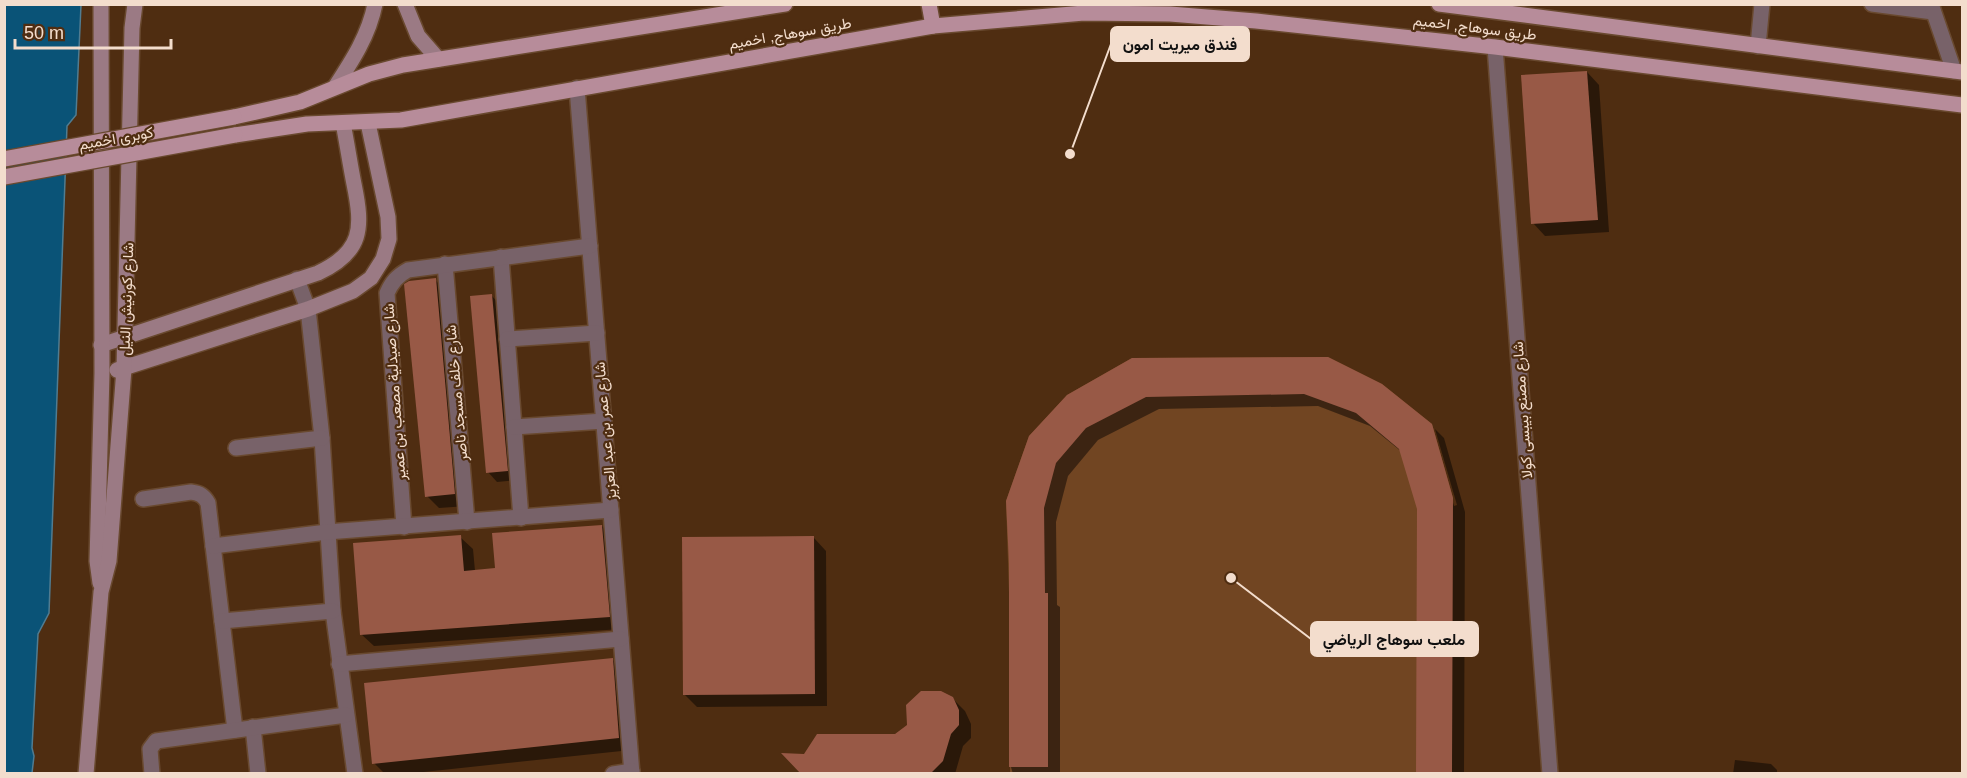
<svg xmlns="http://www.w3.org/2000/svg" width="1967" height="778" viewBox="0 0 1967 778" font-family="Arial,Vazirmatn,sans-serif">
<style>
.garden{fill:#714522}
.water{fill:#0a5377;stroke:#507c91;stroke-width:1.5}
.shadow{fill:#0007}
.building{fill:#985946}
.lines{fill:none;stroke-linecap:round;stroke-linejoin:round}
.street-casing{stroke:#69492f;stroke-width:18}
.secondary-casing{stroke:#69492f;stroke-width:18}
.primary-casing{stroke:#69492f;stroke-width:18}
.street{stroke:#786269;stroke-width:15}
.secondary{stroke:#9b7a84;stroke-width:15}
.primary{stroke:#b78c9a;stroke-width:15}
.primary-bridge-casing{stroke:#69492f;stroke-width:18;stroke-linecap:butt}
.primary-bridge{stroke:#b78c9a;stroke-width:15}
.labels{text-anchor:middle;dominant-baseline:central;stroke-width:4.5;stroke-linejoin:round;paint-order:stroke}
.street-label{font-size:15px;fill:#f3ddcd;stroke:#4f2d11}
.leader{fill:none;stroke:#f3ddcd;stroke-width:2}
.callout-dot{fill:#f3ddcd;stroke:#4f2d11;stroke-width:2}
.callout{fill:#f3ddcd;stroke:#f3ddcd;stroke-width:2}
.callout-label{font-size:16px;text-anchor:middle;font-weight:bold;fill:#111}
</style>
<rect width="100%" height="100%" fill="#4f2d11"/>
<polygon class="garden" points="1328,357 1382,384 1432,424 1453,498 1452,773 1010,773 1009,593 1006,501 1029,436 1067,395 1132,358"/>
<polygon class="water" points="5,5 81,5 76,115 67,126 49,613 38,634 32,748 34,756 32,773 5,774"/>
<g class="shadow">
<polygon points="1587,72 1599,85 1609,232 1545,236 1533,223"/>
<polygon points="435,280 448,292 467,506 439,508 427,496"/>
<polygon points="492,296 501,306 516,480 497,482 488,472"/>
<polygon points="1328,358 1431,426 1454,506 1457,505 1435,429 1444,438 1465,512 1464,774 1417,774 1419,508 1402,452 1370,426 1318,406 1159,409 1098,440 1068,476 1056,522 1057,605 1060,607 1060,774 1013,774 1011,767 1011,563 1068,397"/>
<polygon points="602,526 614,539 621,629 374,646 361,634 460,537 473,549 475,571 496,569"/>
<polygon points="814,538 826,551 827,706 697,707 684,694"/>
<polygon points="612,659 625,672 631,750 405,774 385,774 374,763"/>
<polygon points="952,698 965,711 971,724 971,738 963,746 955,774 802,774 804,755 896,735"/>
<polygon points="1735,760 1771,764 1777,770 1777,774 1733,774"/>
<polygon points="1865,772 1899,774 1865,774"/>
</g>
<g class="building">
<polygon points="1587,71 1598,220 1531,224 1521,75"/>
<polygon points="436,278 455,494 425,497 404,284 409,281"/>
<polygon points="492,294 508,471 486,473 470,296"/>
<polygon points="1328,357 1382,384 1432,424 1453,498 1452,774 1416,774 1417,509 1399,449 1356,413 1304,394 1146,397 1086,428 1056,463 1044,508 1045,593 1048,593 1048,767 1009,767 1009,563 1006,501 1029,436 1067,395 1132,358"/>
<polygon points="602,525 610,617 360,635 353,543 461,535 464,571 495,568 492,533"/>
<polygon points="814,536 815,694 683,695 682,537"/>
<polygon points="613,658 619,738 372,764 364,683"/>
<polygon points="921,691 941,691 953,697 959,710 959,725 951,734 943,761 930,774 801,774 781,753 804,754 817,734 895,734 907,725 906,705"/>
</g>
<g class="lines">
<defs>
<g id="street">
<polyline points="1872,4 1933,12"/>
<polyline points="1931,4 1954,71"/>
<polyline points="1758,46 1762,4"/>
<polyline points="1495,47 1550,774"/>
<polyline points="577,88 632,774"/>
<polyline points="501,257 521,518"/>
<polyline points="445,264 467,522"/>
<polyline points="297,279 308,309 322,438 333,611 355,774"/>
<polyline points="507,339 597,333"/>
<polyline points="514,427 604,421"/>
<polyline points="236,448 322,438"/>
<path d="M 143,499 L 191,492 C 200,493 204,496 208,503 L 235,730"/>
<path d="M 404,527 L 387,293 C 392,282 397,276 408,270 L 590,246"/>
<polyline points="213,546 327,532 611,510"/>
<polyline points="222,621 333,611"/>
<polyline points="339,664 621,639"/>
<polyline points="253,727 258,774"/>
<polyline points="152,774 150,749 156,741 346,715"/>
<polyline points="613,774 632,771"/>
</g>
<g id="secondary">
<polyline points="405,4 418,36 438,59"/>
<path d="M 335,87 C 352,61 369,35 375,4"/>
<path d="M 101,345 L 318,273 C 363,252 363,228 354,184 C 350,164 347,143 343,123"/>
<polyline points="117,370 308,309 353,291 371,278 383,259 389,239 388,217 368,123"/>
<polyline points="100,583 97,561 102,373 101,4"/>
<polyline points="86,774 101,592 109,561 124,369 132,28 135,4"/>
</g>
<g id="primary">
<polyline points="929,4 933,26"/>
<polyline points="1439,4 1962,72"/>
<polyline points="234,117 300,102 369,74 403,65 785,4"/>
<polyline points="235,135 307,124 401,120 933,26 1084,13 1170,14 1256,21 1495,47 1962,105"/>
</g>
</defs>
<use href="#street" class="street-casing"/>
<use href="#secondary" class="secondary-casing"/>
<use href="#primary" class="primary-casing"/>
<use href="#street" class="street"/>
<use href="#secondary" class="secondary"/>
<use href="#primary" class="primary"/>
<defs>
<g id="primary-bridge">
<polyline points="4,159 234,117"/>
<polyline points="4,177 235,135"/>
</g>
</defs>
<use href="#primary-bridge" class="primary-bridge-casing"/>
<use href="#primary-bridge" class="primary-bridge"/>
</g>
<g class="labels">
<g class="street-label">
<text transform="translate(1475 27) rotate(7)">طريق سوهاج, اخميم</text>
<text transform="translate(790 33) rotate(-10)">طريق سوهاج, اخميم</text>
<text transform="translate(116 138) rotate(-10)">كوبرى اخميم</text>
<text transform="translate(126 299) rotate(-88)">شارع كورنيش النيل</text>
<text transform="translate(394 392) rotate(-94)">شارع صيدلية مصعب بن عمير</text>
<text transform="translate(456 393) rotate(-95)">شارع خلف مسجد ناصر</text>
<text transform="translate(1522 410) rotate(-94)">شارع مصنع بيبسى كولا</text>
<text transform="translate(605 431) rotate(-95)">شارع عمر بن عبد العزيز</text>
</g>
</g>
<path class="leader" d="M1070 154L1111 44M1231 578L1311 639"/>
<g class="callout-dot">
<circle cx="1070" cy="154" r="6"/>
<circle cx="1231" cy="578" r="6"/>
</g>
<g class="callout">
<rect x="1111" y="27" width="138" height="34" rx="6"/>
<rect x="1311" y="622" width="167" height="34" rx="6"/>
</g>
<g class="callout-label">
<text x="1180" y="50">فندق ميريت امون</text>
<text x="1394" y="645">ملعب سوهاج الرياضي</text>
</g>
<rect width="1967" height="778" fill="none" stroke="#f3ddcd" stroke-width="12"/>
<path d="M15 39v9h156v-9" fill="none" stroke="#f3ddcd" stroke-width="3"/>
<text x="24" y="39" font-size="18" fill="#f3ddcd" stroke="#4f2d11" stroke-width="4.5" paint-order="stroke">50 m</text>
</svg>
